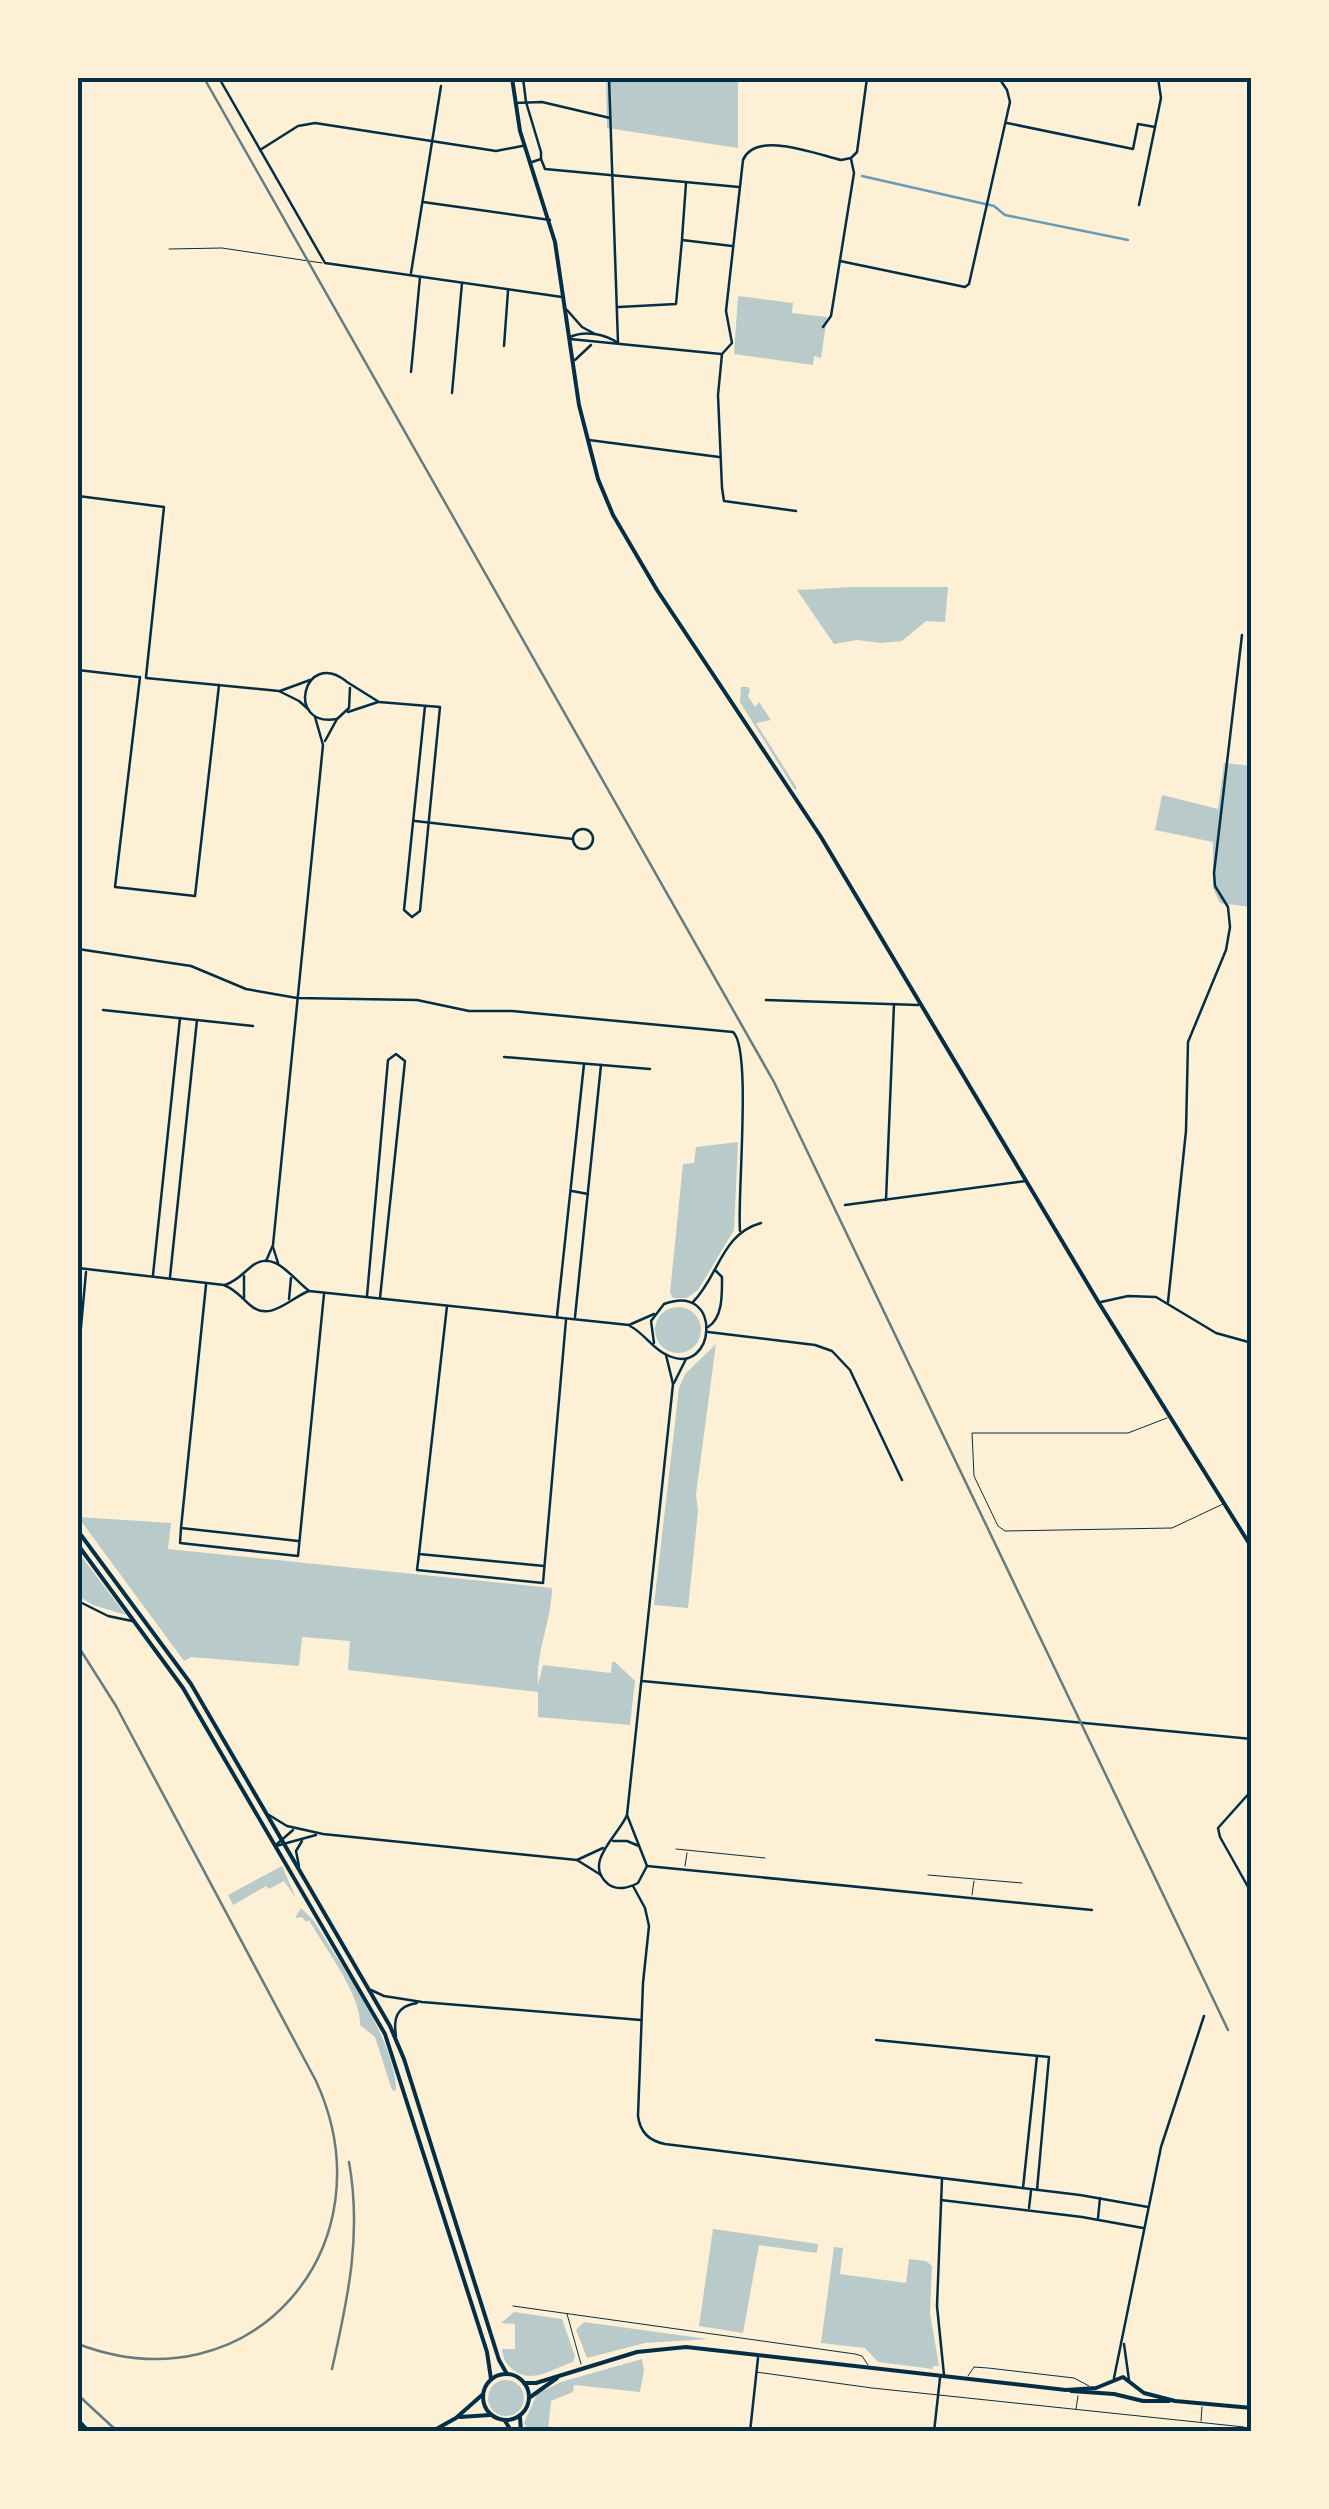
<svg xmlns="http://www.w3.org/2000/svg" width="1329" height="2509" viewBox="0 0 1329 2509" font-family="Bitter,serif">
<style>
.green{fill:#b9caca}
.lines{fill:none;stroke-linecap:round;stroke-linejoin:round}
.stream{stroke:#669bbc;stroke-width:2.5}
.service{stroke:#003049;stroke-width:1}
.minor{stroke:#003049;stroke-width:2.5}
.tertiary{stroke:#003049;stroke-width:4}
.secondary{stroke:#003049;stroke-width:4}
.primary{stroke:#003049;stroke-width:4}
.rail{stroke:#657d81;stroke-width:2.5}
.neatline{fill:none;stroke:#003049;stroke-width:4}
</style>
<rect width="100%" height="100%" fill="#fdf0d5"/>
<g class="green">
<polygon points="606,78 738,78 738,148 607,128"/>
<polygon points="738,296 793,303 792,313 827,317 821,358 814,356 813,365 734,354"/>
<polygon points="854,587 948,587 945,622 926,621 902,641 881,643 857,640 834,644 797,590"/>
<polygon points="741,687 748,687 750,690 748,696 755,707 759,702 771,720 756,723 797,788 795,790 740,702"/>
<polygon points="1224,763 1251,766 1251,907 1220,903 1213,888 1213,842 1155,830 1162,795 1218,809"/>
<polygon points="738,1142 734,1230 698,1290 687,1298 673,1298 670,1293 683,1164 694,1163 696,1147"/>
<circle cx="678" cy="1330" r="23"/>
<polygon points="716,1344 696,1494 698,1511 688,1608 654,1605 679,1388 685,1374"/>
<path d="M 78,1517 L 171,1523 L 168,1549 L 552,1588 C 551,1624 536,1649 538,1685 L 543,1665 L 611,1673 L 612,1662 L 615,1662 L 635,1681 L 630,1725 L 538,1717 L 538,1692 L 348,1670 L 350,1641 L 302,1637 L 299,1666 L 191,1657 L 184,1661 Z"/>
<polygon points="78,1552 126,1615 93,1605 78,1596"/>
<polygon points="282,1866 296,1898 284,1881 269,1889 266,1886 233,1905 228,1895"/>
<path d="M 301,1908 L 314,1921 C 342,1968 395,2038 396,2091 L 392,2090 L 375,2037 L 360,2025 C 362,1996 324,1947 309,1920 L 306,1922 L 302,1917 L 295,1918 Z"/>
<polygon points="713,2229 818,2244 817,2253 759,2245 743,2333 699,2326"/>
<polygon points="834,2247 843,2248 840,2274 906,2283 909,2259 926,2261 932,2266 930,2313 939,2366 933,2366 933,2369 878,2362 865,2348 821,2343"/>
<path d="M 514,2312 L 562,2319 L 575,2356 L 573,2362 C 551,2369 532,2385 512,2369 C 505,2363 503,2358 502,2349 L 515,2349 L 515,2324 L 501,2323 Z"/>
<polygon points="584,2322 708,2339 645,2343 587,2358 576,2330"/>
<polygon points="642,2359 644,2371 640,2392 574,2385 573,2392 551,2401 548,2431 529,2431 524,2423 537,2394 561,2382"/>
<circle cx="506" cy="2398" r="18"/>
</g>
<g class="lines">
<polyline class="stream" points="862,176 994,206 1005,215 1128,240"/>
<g class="service">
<polyline points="169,249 222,248 322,263"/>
<polyline points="1167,1418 1128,1433 972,1433 974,1476 998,1526 1005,1531 1172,1528 1223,1504"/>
<polyline points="676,1849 765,1858"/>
<polyline points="685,1866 687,1853"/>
<polyline points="928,1875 1022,1883"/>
<polyline points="972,1895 974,1881"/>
<polyline points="513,2306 855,2354 862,2356 868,2365"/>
<polyline points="567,2314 581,2364"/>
<polyline points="756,2372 872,2388 1244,2427"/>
<polyline points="968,2376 974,2367 988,2368 1074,2378 1089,2386"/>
<polyline points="1076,2409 1078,2396"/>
<polyline points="1201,2421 1202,2407"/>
</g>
<g class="minor">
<polyline points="219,78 325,263 562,297"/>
<polyline points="523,78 526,102 541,152 541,159 532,162"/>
<polyline points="609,78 618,343"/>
<polyline points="515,103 542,102 610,118"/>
<polyline points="1007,123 1133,149 1138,124 1155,127"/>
<polyline points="260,150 298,126 315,123 496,151 522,146"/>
<polyline points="541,159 545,169 739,187"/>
<polyline points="423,202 550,220"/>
<polyline points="1139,205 1161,98 1158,78"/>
<polyline points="682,239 686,183"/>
<polyline points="840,261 965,287 969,284 1010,102 1007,90 999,78"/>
<polyline points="411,273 441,86"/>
<polyline points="619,307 676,304 682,240 732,246"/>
<polyline points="567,310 582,327 595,334"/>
<polyline points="823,327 831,316 854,173 851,159"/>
<path d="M 570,337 C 585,330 605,334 618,343"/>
<polyline points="570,339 721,354"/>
<polyline points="504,346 508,291"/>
<polyline points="575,360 591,345"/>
<polyline points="411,372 420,277"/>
<polyline points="452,393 462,283"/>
<polyline points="589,440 719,457"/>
<polyline points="78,496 164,507 146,677"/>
<path d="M 796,511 L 724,501 L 722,488 L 718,395 L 722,354 L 732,343 L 726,311 L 743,160 C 755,130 816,154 841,160 L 851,158 L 857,152 L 867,78"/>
<polyline points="78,670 138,677"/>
<polyline points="140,677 115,887 195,896 219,685"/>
<polyline points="146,678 279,691 299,701 308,709"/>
<polyline points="347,682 379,702 440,707 420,911 412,917 404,910 425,706"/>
<polyline points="280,691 310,680"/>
<polyline points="348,712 378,702"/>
<path d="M 337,719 C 284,728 304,648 346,681"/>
<polyline points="325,741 337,719 349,708 350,688"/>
<polyline points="415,821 573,839"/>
<circle cx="583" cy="839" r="10"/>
<path d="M 78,949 L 191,966 L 246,989 L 297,998 L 417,1000 L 469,1011 L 512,1011 L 733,1032 C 752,1048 737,1197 740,1231"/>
<polyline points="766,1000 918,1005"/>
<polyline points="103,1010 253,1026"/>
<polyline points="504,1057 650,1069"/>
<polyline points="572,1191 588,1194"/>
<polyline points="886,1200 894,1004"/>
<polyline points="845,1205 1026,1181"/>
<polyline points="273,1247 278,1263"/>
<polyline points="266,1261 273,1245 323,745 315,717"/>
<path d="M 78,1268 L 224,1285 C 236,1290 241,1297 250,1305 C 270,1323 290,1298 309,1291 L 629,1325 L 654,1314"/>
<polyline points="153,1275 180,1018"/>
<polyline points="244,1276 244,1298"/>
<polyline points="170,1277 197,1020"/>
<polyline points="206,1285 181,1528 298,1541"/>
<path d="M 225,1285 C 237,1281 242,1274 252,1266 C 274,1249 292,1278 308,1290"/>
<polyline points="367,1296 388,1060 396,1054 405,1061 380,1298"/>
<polyline points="289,1299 291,1278"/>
<path d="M 693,1302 C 719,1276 721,1234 761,1223"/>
<polyline points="1101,1302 1128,1296 1156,1297 1216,1333 1252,1343"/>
<polyline points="1168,1302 1186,1131 1188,1042 1226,950 1230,927 1228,907 1215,886 1214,873 1242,635"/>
<polyline points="447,1306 419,1554 544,1566"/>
<polyline points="557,1316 584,1064"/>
<polyline points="575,1317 601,1065"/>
<path d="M 630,1326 C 644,1333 653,1349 667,1355 C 716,1379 724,1281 664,1304 L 651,1321 L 654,1343"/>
<path d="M 708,1327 C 723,1318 722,1294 722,1277 L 715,1270"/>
<polyline points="708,1332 815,1345 832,1351 850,1370 902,1480"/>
<polyline points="78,1360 86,1272"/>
<polyline points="674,1383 686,1359"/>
<polyline points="181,1528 180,1543 298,1556 324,1294"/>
<polyline points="419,1554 417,1570 543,1583 566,1320"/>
<polyline points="78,1601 108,1616 132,1621"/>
<polyline points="642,1681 1252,1739"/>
<polyline points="1252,1790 1218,1828 1220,1837 1252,1894"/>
<polyline points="269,1815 287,1826 323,1834 577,1860"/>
<path d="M 627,1815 L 647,1866 L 638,1883 C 628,1888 618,1891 608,1884 C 582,1863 619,1835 627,1815 L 673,1384 L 666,1355"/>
<polyline points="613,1841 627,1841 639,1846"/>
<polyline points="277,1844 293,1830"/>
<polyline points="276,1846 316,1835"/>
<polyline points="299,1866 296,1851 302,1841"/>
<polyline points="647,1866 1092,1910"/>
<polyline points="601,1875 577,1860 603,1848"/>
<path d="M 633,1886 L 645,1908 L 649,1926 L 643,1983 L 638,2116 C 640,2132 649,2141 665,2144 L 1080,2195 L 1148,2207"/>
<polyline points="371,1990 384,1996 422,2002 641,2020"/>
<path d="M 396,2036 C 393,2018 397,2006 417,2003"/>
<polyline points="876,2040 1049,2057 1037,2190"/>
<polyline points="942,2179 937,2306 944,2375"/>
<polyline points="1023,2188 1037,2056"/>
<polyline points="941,2200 1082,2217 1143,2228"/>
<polyline points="1029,2208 1031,2191"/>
<polyline points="1098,2218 1100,2198"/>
<polyline points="1124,2344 1129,2380"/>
<polyline points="1114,2378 1161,2147 1204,2016"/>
<polyline points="750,2432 758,2358"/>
<polyline points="934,2432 940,2378"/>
</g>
<g class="tertiary">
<polyline points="460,2417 490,2415"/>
<polyline points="78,2420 89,2432"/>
<polyline points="431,2432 456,2418 482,2395"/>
</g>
<g class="secondary">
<polyline points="524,2383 536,2383 637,2352 686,2347 1066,2390 1096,2388 1123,2377 1144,2393 1175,2401 1252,2408"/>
<polyline points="1071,2391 1114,2394 1143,2401 1169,2401"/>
<polyline points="529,2398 557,2378"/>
</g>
<g class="primary">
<polyline points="512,78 520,131 555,242 579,405 598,479 613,515 657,590 821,837 1099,1303 1252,1548"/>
<polyline points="78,1531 191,1684 390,2026 404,2059 499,2360 507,2374"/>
<polyline points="78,1545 183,1688 385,2034 487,2352 491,2379"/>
<circle cx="506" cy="2397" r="23"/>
<polyline points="520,2417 521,2432"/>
<polyline points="505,2421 512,2432"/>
</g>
<g class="rail">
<polyline points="204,78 774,1082 1228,2030"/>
<path d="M 78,1646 L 116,1706 L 316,2081 C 392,2246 251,2410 78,2344"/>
<path d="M 332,2369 C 348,2298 362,2234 349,2162"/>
<polyline points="78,2395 118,2432"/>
</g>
</g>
<rect width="1329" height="2509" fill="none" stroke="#fdf0d5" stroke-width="160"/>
<rect x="80" y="80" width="1169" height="2349" class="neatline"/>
</svg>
